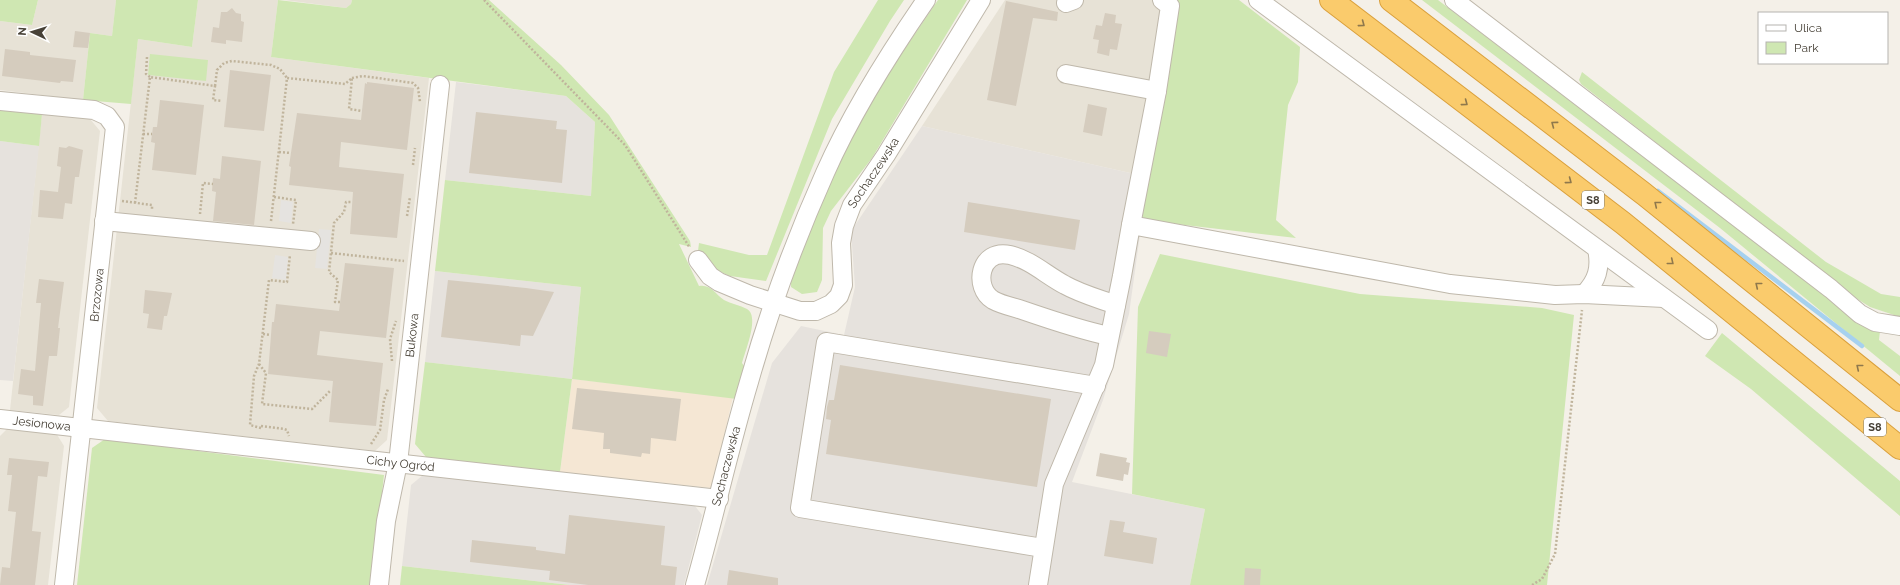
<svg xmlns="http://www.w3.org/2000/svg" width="1900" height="585" viewBox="0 0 1900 585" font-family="Raleway,sans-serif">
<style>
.residential{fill:#e7e2d6}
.commercial{fill:#f5e7d4}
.industrial{fill:#e6e2dd}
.green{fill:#cfe7b2}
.parking{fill:#e5e3e0}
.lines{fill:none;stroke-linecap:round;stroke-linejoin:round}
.stream{stroke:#a6d1ef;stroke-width:4.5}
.building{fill:#d5ccbe}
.minor-casing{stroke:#bfb8ab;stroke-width:20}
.highway-casing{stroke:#daa03c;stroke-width:24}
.path{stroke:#c0b49c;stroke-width:2.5;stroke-dasharray:2 2;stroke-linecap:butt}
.minor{stroke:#fff;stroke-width:18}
.highway{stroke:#facb6c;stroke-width:22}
.oneway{stroke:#8f784c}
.labels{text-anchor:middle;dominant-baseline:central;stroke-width:3.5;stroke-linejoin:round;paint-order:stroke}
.shield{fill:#fff;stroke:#7e7a73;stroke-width:1}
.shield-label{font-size:11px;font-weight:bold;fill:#474137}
.street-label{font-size:12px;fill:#474137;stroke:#fff}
</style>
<rect width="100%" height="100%" fill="#f4f0e8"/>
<g class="residential">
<polygon points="38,0 116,0 112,36 90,33 83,100 0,90 0,21 32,25"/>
<polygon points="198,0 278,0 271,57 429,78 387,440 375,451 108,421 97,408 138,39 192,47"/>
<polygon points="284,0 352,0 351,4 346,8"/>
<polygon points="1005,0 1172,0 1148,177 922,126"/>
<polygon points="42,114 90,119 100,131 69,407 59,415 10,410"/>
<polygon points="8,428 56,433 64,446 48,585 0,585 0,436"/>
</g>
<polygon class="commercial" points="572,379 733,397 712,488 560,472"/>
<g class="industrial">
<polygon points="456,82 566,96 595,122 591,196 445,180"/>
<polygon points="922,126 1148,177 1129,314 1103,400 1072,482 1205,509 1190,585 707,585 772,363 801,326 844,335 855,287 851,231"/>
<polygon points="0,141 39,146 13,381 0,380"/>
<polygon points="435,271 581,287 572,379 425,362"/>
<polygon points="423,475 695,506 702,515 684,585 570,585 402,566 411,485"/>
</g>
<g class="green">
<polygon points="0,0 38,0 32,25 0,21"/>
<polygon points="116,0 198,0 192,47 138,39 131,104 83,100 90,33 112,36"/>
<path d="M 278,0 L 346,8 L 351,4 L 352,0 L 489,0 L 561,65 L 609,115 L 690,241 L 691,247 L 679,244 L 699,286 C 711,284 715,294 724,300 C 731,304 740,305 747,309 C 760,316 745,351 742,363 L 744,366 L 737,399 L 572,379 L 560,472 L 426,457 L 415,444 L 425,362 L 572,379 L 581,287 L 435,271 L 445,180 L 591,196 L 595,122 L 566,96 L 271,57 Z"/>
<polygon points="878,0 904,0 890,21 832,119 766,281 730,276 712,268 698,251 699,243 749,255 767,255 834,72"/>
<polygon points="938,0 967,0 872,158 831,211 823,228 822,280 817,292 802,294 791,287 791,273 844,148 883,81"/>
<polygon points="1172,0 1239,0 1300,47 1298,82 1288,105 1276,220 1296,238 1142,220"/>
<polygon points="1422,0 1438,0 1867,328 1880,331 1879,340 1900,356 1900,376 1720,228"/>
<polygon points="150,54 208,60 206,81 148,75"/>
<polygon points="1582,72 1826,262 1881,294 1900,297 1900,317 1870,307 1851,295 1581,84 1579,80"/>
<polygon points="0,109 42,114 39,146 0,141"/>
<polygon points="1160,254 1360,294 1542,308 1574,315 1547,585 1190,585 1205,509 1132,494 1138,307"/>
<polygon points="1722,333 1900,481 1900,516 1751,389 1705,356"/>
<polygon points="105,439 384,475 372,585 77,585 92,448"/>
<polygon points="402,566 570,585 400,585"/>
</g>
<g class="parking">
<polygon points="281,200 293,202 291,223 279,221"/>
<polygon points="319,229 331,230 327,269 315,268"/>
<polygon points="275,255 288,257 286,280 272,278"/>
</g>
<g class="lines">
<polyline class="stream" points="1658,191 1862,346"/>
</g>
<g class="building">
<polygon points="1006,1 1058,12 1057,21 1033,18 1016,106 987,100"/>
<polygon points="232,8 236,13 241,14 241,21 244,22 242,42 226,40 226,44 211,42 213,27 219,28 221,12 227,12"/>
<polygon points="1105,13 1116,15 1115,23 1122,24 1117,50 1110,49 1109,56 1097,53 1099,40 1093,39 1096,25 1102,26"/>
<polygon points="75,31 90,33 88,48 73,47"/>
<polygon points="5,49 30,52 30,55 76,60 73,82 61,81 60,83 2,76"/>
<polygon points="230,70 271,75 264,131 224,127"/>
<polygon points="367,82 414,88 407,150 341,142 339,167 404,174 397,238 350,234 353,192 289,185 291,167 289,166 297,113 361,120 365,83 367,84"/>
<polygon points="160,100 204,105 196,175 152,170 155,143 151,142 153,127 157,127"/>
<polygon points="1088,104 1107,108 1102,136 1083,132"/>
<polygon points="476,112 557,121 556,129 567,130 562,183 469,173"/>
<polygon points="69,146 83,150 79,177 75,177 72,204 65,203 63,219 38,217 40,190 58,192 61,167 57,166 59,147 66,148"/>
<polygon points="222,156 261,161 254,225 213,221 216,192 212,191 213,178 220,179"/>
<polygon points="968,202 1080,220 1075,250 964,232"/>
<polygon points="345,263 394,268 386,338 320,331 317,355 383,363 376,426 329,422 333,381 268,374 272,322 274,322 276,304 339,311"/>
<polygon points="39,279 64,282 58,328 60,328 57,356 49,356 43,406 33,405 33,396 18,394 21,369 35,371 41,303 36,303"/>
<polygon points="448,280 526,288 554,292 533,336 521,335 520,346 441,337"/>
<polygon points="145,290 172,293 167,316 164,316 162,330 147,328 149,314 143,313"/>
<polygon points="1149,331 1171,334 1167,357 1146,353"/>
<polygon points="840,365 1051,399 1037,487 826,454 831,420 826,419 827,407 829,400 834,400"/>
<polygon points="577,388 681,399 676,441 651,438 650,454 642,453 641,457 610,453 610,449 603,449 604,433 572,429"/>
<polygon points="1100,453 1127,458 1126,462 1130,463 1128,475 1124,474 1123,481 1096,476"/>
<polygon points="9,458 49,462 47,477 38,476 32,531 41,532 35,585 0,585 2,567 10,568 16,512 8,511 12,475 7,475"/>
<polygon points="569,515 665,526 661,565 677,567 675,585 588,585 549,580 550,571 470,562 472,540 536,547 536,550 565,554"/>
<polygon points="1110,520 1125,522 1123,532 1157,538 1153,564 1104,556"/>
<polygon points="1245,568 1261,569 1260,585 1244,585"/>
<polygon points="729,570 778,578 778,585 727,585"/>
</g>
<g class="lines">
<defs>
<g id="minor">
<polyline points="1258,0 1708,330"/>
<polyline points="1454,0 1831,289 1860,314 1875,322 1900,326"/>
<polyline points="1066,3 1074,0"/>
<polyline points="1066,74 1157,91"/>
<polyline points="0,101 94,110 107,116 115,127 64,585"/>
<polyline points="104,221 311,241"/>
<polyline points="1131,225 1157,91 1170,6 1162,0"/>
<path id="s1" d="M 698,260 L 710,276 L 719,282 L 750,295 L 800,311 L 816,311 L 831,304 L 839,296 L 843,285 L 841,243 L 844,226 L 852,205 L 886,155 L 981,0"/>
<path d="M 1584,294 C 1597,281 1601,268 1597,249"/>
<path d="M 1109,336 C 1080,330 1051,320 1022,310 C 1013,307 1002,305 993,300 C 973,288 979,248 1010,255 C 1031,260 1046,275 1065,285 C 1081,294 1100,299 1116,305"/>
<path id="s2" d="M 0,419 L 719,499"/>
<polyline points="1043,548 800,508 826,342 1096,386"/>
<path id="s3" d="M 379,585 L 386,521 L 398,463 L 440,85"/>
<path id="s4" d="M 695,585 C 714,518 729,449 749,382 C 769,311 795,240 825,173 C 852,112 888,55 926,0"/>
<polyline points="1038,585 1054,484 1104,365 1122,276 1131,225 1450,284 1555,295 1584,294 1664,298"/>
</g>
<g id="highway">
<polyline points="1331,0 1623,223 1900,448"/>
<polyline points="1391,0 1644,194 1900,400"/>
</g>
</defs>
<use href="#minor" class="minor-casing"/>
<use href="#highway" class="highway-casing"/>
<g class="path">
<polyline points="484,0 625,145 690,248"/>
<polyline points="147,57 146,74 150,77"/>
<polyline points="352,78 363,76 413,83 418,88 420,102"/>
<polyline points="215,86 217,70 224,63 232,61 271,65 280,69 287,78"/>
<polyline points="143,134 152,134"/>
<polyline points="279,152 291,153"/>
<polyline points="413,165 415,148"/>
<polyline points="274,197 296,200 293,224"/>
<polyline points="122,201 152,205 152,209"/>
<polyline points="135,203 150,77 215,86 213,100 222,101"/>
<polyline points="200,214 203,183 213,184"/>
<polyline points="407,216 410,197"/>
<polyline points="271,221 287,78 345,84 352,78 349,109 362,111"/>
<polyline points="331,253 404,261"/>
<polyline points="340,302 335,302 338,280 329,272 334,223 344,212 346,202 352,202"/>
<polyline points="263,334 270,335"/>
<polyline points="392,361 390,339 396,321"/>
<polyline points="259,364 266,373 262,404 312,409 331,390"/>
<polyline points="261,426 284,429 287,430 289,436"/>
<polyline points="261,428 250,425 254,376 259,364 269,280 287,282 290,255"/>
<polyline points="371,444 380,430 384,400 388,389"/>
<polyline points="1532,585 1542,579 1555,554 1582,310"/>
</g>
<use href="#minor" class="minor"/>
<use href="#highway" class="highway"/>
</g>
<defs><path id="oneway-chevron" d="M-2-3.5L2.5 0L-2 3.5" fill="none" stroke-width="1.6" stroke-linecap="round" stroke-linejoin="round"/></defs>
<g class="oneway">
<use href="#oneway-chevron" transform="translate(1362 24) rotate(37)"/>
<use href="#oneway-chevron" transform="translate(1465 103) rotate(37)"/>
<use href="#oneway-chevron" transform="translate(1554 124) rotate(-143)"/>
<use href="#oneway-chevron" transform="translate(1569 181) rotate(37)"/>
<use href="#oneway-chevron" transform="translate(1657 204) rotate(-141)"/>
<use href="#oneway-chevron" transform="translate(1671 262) rotate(39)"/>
<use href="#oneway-chevron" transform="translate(1758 285) rotate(-141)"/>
<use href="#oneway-chevron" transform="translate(1859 367) rotate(-141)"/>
</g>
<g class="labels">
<g class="shield">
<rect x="1582" y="191" width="22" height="18" rx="3"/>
<rect x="1864" y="418" width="22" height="18" rx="3"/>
</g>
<g class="shield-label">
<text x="1593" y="200">S8</text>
<text x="1875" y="427">S8</text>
</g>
<g class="street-label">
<text stroke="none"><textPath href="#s1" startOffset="293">Sochaczewska</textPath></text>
<text transform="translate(97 295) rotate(-84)">Brzozowa</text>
<text stroke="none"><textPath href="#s3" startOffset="252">Bukowa</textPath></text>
<text stroke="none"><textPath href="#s2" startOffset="42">Jesionowa</textPath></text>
<text stroke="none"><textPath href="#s2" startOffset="403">Cichy Ogród</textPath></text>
<text stroke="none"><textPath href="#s4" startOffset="123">Sochaczewska</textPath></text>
</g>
</g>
<rect x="1758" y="12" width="130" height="52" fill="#ffffff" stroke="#b5b3af"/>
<rect x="1766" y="25" width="20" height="6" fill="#ffffff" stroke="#b5b3af"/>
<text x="1794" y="32" font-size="12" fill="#474137">Ulica</text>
<rect x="1766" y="42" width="20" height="12" fill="#cfe7b2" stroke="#b5b3af"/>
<text x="1794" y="52" font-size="12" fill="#474137">Park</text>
<g transform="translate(32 32) rotate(274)" stroke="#ffffff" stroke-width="3" paint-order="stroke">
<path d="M0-3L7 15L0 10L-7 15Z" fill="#474137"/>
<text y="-6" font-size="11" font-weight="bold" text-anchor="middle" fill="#474137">N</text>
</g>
</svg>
